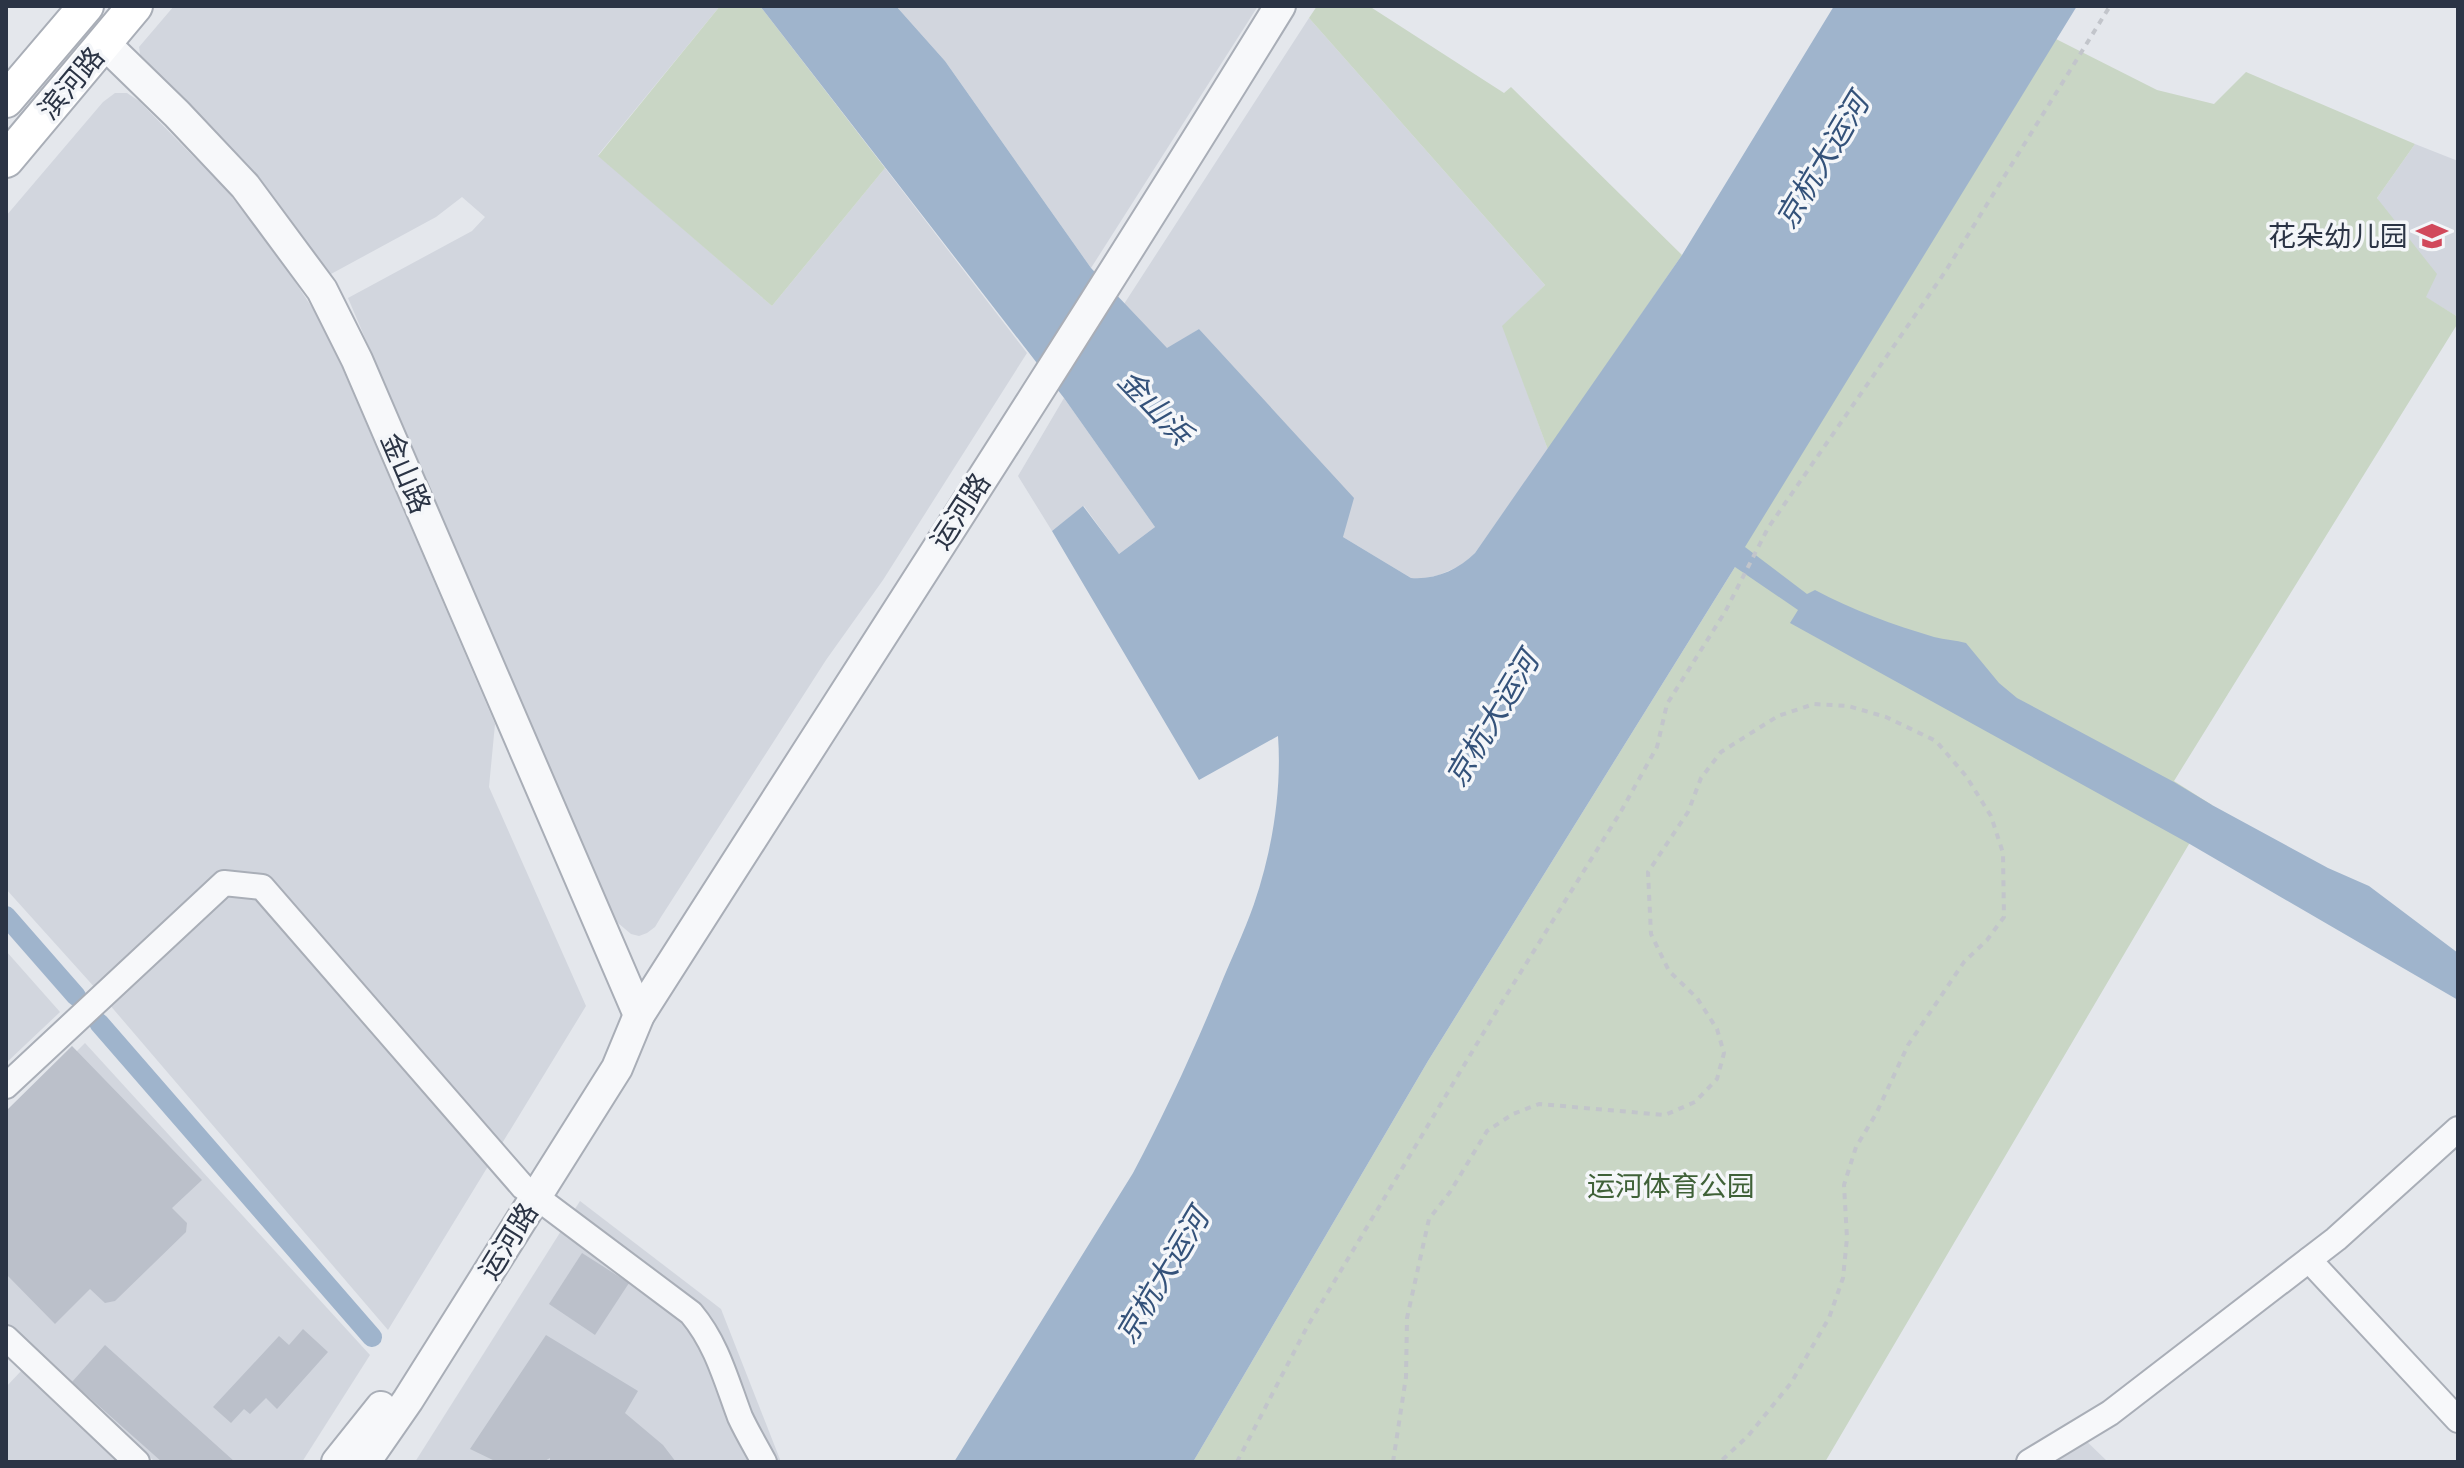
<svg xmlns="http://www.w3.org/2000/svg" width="2464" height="1468" viewBox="0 0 2464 1468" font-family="'Space Grotesk','Noto Sans SC',sans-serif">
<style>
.built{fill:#d2d6de}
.green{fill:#c9d6c5}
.water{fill:#9fb4cc}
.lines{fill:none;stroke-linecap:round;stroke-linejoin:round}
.canal{stroke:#9fb4cc;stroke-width:20}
.building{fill:#bbc0ca}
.minor-casing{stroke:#a9aeb7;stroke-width:28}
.tertiary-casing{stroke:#a9aeb7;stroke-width:34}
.secondary-casing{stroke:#a9aeb7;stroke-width:38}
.path{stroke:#c2c5cb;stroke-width:4;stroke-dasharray:6 6;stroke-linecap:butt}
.minor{stroke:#f7f8fa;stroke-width:24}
.tertiary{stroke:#f7f8fa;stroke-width:30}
.secondary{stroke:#fff;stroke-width:34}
.labels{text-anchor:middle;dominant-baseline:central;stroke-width:7;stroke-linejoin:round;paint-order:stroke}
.street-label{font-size:28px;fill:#2b3445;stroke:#f4f6f9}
.poi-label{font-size:28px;fill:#2b3445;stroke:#f4f6f9;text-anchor:end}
.park-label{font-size:28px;fill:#3f6138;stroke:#f4f6f9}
.water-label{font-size:30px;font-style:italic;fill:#34527a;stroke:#f4f6f9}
</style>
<rect width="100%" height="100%" fill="#e4e7ec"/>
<g class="built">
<polygon points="174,6 720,6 598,155 772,306 885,168 1027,353 883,580 826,660 661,917 655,927 647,933 639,936 631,934 618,923 610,913 348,298 472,231 485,217 462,197 436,217 331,274 318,268 141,60 139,47"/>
<polygon points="896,6 1258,6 1091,268 945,61"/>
<polygon points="1309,18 1545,285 1503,326 1548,450 1475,553 1462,565 1439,575 1422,579 1411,578 1343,537 1199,329 1167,349 1124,304"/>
<polygon points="115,93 127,93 139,101 227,191 274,250 317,315 341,365 495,724 489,787 586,1006 388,1330 97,990 6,889 6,216 103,102"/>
<polygon points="2415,144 2458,161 2458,317 2425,297 2377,198"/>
<polygon points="1064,398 1155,527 1119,554 1084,506 1052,531 1018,476"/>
<polygon points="6,951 60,1012 6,1063"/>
<polygon points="85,1043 370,1355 302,1462 155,1462 6,1323 6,1122"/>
<polygon points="580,1201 721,1309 781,1462 415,1462"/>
<polygon points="22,1370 122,1462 6,1462 6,1387"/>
<polygon points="2080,1435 2108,1462 2044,1462"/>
</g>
<g class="green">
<polygon points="720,6 760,6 885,168 772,306 598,156"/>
<polygon points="1317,6 1369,6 1504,93 1511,87 1682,255 1548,450 1502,326 1545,285 1309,18"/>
<polygon points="2056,39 2157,90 2214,104 2246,72 2415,144 2377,198 2437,274 2426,297 2458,317 2458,323 2174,781 2212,805 1825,1462 1193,1462 1428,1061 1735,567 1744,547"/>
</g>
<path class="water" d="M 760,6 L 896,6 L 945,61 L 1091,268 L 1167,348 L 1199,329 L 1354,498 L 1343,537 L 1411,578 C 1435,580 1458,570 1475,553 L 1682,255 L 1834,6 L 2077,6 L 1745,547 L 1807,594 L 1815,590 C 1852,610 1894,625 1934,637 C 1945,640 1956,640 1966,643 L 1999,683 L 2017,698 L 2174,782 L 2212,805 L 2328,868 L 2369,886 L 2458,953 L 2458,1000 L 2188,843 L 1790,623 L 1798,610 L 1735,567 L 1428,1061 L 1193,1462 L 954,1462 L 1133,1173 C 1165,1113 1193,1052 1219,989 C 1230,961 1244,933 1254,904 C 1272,852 1282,791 1278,736 L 1199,780 L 1052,531 L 1083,506 L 1119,554 L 1155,527 L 1064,398 Z"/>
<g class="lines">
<g class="canal">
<polyline points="6,916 76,996"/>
<polyline points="99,1023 372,1337"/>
</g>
</g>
<g class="building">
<polygon points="72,1046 202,1180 172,1208 187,1223 186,1232 115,1301 105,1303 90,1289 55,1324 6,1274 6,1111"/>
<polygon points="582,1253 629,1283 595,1335 549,1304"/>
<polygon points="303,1329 328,1352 277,1409 266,1398 250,1414 244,1409 231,1423 213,1407 279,1336 289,1345"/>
<polygon points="546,1335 638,1391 625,1413 663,1445 676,1462 550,1462 550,1458 543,1462 497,1462 470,1449"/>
<polygon points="105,1345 235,1462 162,1462 72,1382"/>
</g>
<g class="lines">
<defs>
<g id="minor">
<path d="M 6,1086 L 224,883 L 262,887 L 523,1187 L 691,1313 C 717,1344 726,1380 740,1417 C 747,1432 756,1447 764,1462"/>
<polyline points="2309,1260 2458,1420"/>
<polyline points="6,1338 137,1462"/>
<polyline points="2029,1462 2110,1413 2336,1239 2458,1129"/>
</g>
<g id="tertiary">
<polyline points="104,43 177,114 245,186 322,290 357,360 639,1015"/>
<polyline points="337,1462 381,1407"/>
<path d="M 365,1462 L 408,1400 L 617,1068 L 639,1015 C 853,679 1071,345 1280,6"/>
</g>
<g id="secondary">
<polyline points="6,100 86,6"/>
<polyline points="6,160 135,6"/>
</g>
</defs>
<use href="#minor" class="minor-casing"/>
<use href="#tertiary" class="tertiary-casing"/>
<use href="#secondary" class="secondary-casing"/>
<g class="path">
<polyline points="1237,1462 1307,1327 1499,1007 1620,813 1657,747 1667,704 1725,612 1768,528 1945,272 2110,6"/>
<polyline points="1393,1462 1406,1377 1407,1318 1429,1219 1450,1192 1487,1131 1513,1114 1539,1104 1665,1115 1695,1102 1717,1079 1724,1053 1717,1029 1697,998 1669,971 1651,934 1648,872 1688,812 1701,778 1721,752 1778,716 1814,704 1848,706 1886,717 1936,741 1966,776 1991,816 2003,853 2004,917 1987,940 1964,962 1908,1045 1876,1114 1856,1147 1844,1185 1847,1238 1843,1278 1829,1318 1791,1383 1748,1436 1720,1462"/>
</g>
<use href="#minor" class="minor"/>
<use href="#tertiary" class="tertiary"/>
<use href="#secondary" class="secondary"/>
</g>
<defs>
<symbol id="school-bare" viewBox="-9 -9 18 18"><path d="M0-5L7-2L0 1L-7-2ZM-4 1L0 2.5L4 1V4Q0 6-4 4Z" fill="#d1495b" stroke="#f4f6f9" stroke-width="2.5" paint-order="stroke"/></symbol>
</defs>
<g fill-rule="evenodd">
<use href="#school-bare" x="2410" y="214" width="44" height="44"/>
</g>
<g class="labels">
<g class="street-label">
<text transform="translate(71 83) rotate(-50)">滨河路</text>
<text transform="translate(406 473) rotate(67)">金山路</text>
<text transform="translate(960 511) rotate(-57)">运河路</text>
<text transform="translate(508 1241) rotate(-58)">运河路</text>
</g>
<g class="poi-label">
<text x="2408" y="236">花朵幼儿园</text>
</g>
<g class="park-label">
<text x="1671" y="1186">运河体育公园</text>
</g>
<g class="water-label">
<text transform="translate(1822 161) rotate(-59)">京杭大运河</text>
<text transform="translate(1155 407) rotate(46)">金山浜</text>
<text transform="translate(1492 719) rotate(-59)">京杭大运河</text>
<text transform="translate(1162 1276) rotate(-59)">京杭大运河</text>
</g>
</g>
<rect width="2464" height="1468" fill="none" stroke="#2b3445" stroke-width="16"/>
</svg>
